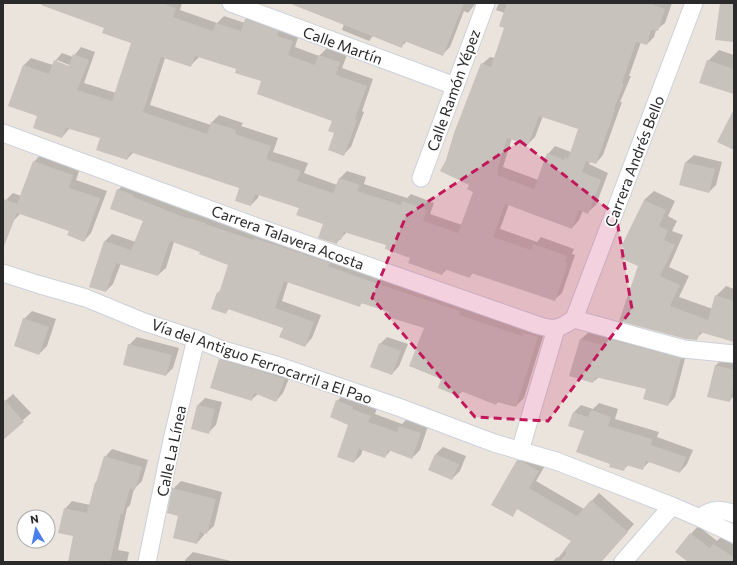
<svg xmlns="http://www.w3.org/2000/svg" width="737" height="565" viewBox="0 0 737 565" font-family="Commissioner,sans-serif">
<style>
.shadow{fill:#0003;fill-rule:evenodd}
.building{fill:#c7c2bc;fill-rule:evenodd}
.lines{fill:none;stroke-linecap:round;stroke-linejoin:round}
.street-casing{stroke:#ccd1db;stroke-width:19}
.street{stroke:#fff;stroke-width:17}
.marked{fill:#c2185b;fill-opacity:0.2;stroke:#c2185b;stroke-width:3;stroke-dasharray:8 5;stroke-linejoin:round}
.labels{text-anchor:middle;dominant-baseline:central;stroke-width:3.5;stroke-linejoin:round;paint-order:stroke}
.street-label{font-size:15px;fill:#2a2a2a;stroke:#fff}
</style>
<rect width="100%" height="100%" fill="#ebe4dd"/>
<g class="shadow">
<path d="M 49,3 L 182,3 L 180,10 L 217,23 L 224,16 L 245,23 L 246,19 L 254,12 L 299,34 L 295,47 L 319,56 L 327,48 L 347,55 L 342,68 L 373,79 L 362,111 L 364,112 L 351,147 L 344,154 L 335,133 L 334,120 L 262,81 L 238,69 L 199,57 L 190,66 L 165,58 L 150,105 L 211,125 L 212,122 L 219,115 L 243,123 L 241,126 L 278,138 L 273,152 L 308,163 L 304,173 L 337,185 L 339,179 L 347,171 L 366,177 L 364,184 L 407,198 L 411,194 L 434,203 L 430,214 L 462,225 L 474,191 L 470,185 L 447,160 L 482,64 L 490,57 L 495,58 L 505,27 L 505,13 L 496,10 L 499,3 L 672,3 L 665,23 L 656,30 L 654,37 L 647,44 L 641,42 L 629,76 L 631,76 L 620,102 L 622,102 L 603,155 L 596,163 L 590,161 L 589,164 L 608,173 L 596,205 L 588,212 L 583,210 L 579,220 L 572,228 L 509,204 L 500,229 L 537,242 L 541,237 L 574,249 L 572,254 L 575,255 L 562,293 L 554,300 L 474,272 L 469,277 L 447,269 L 442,274 L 387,245 L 347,232 L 336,243 L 324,223 L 300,208 L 259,194 L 258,198 L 251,205 L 241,187 L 134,152 L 127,159 L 101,138 L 70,128 L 62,137 L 41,116 L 10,103 L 24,65 L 31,58 L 53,65 L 55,61 L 62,53 L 73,57 L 81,47 L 95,52 L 84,83 L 116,93 L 133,43 L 105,27 ZM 57,60 L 74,67 L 73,68 L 57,63 ZM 543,116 L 580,129 L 571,152 L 555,146 L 548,154 L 538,180 L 503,167 L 512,138 L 528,144 L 535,137 Z"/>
<polygon points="290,3 476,3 468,13 464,11 450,47 443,54 407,41 401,47 373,36 369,41 342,30 344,24"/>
<polygon points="719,50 734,55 734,93 708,61"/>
<polygon points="41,154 80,168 76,180 107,191 91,233 84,241 70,231 21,213 14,220 3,216 3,207 6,200 13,193 21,196 34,162"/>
<polygon points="694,155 722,162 716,185 709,192 686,162"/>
<polygon points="126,182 545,330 524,398 516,406 499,401 496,404 463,391 458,395 443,379 425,328 391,312 363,302 359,306 288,282 282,301 321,315 312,338 305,346 284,327 230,308 225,313 218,293 221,289 230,264 201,251 174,242 166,268 158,275 121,263 113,284 106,291 90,286 105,241 112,234 136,242 144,221 118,190"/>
<polygon points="654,191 675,201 668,216 677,221 672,231 683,235 669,267 689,276 679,297 713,309 716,296 726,286 734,289 734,341 703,332 696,339 686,338 640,266 644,200"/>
<polygon points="32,311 56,319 47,346 39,354 24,319"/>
<polygon points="589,332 610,338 616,332 687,351 675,397 668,405 647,388 599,377 593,382 570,375 581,339"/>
<polygon points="137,337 179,348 173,368 166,375 129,345"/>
<polygon points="387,337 408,344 399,366 392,374 380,344"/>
<polygon points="228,352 292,371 283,393 276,401 258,394 251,400 220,360"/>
<polygon points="723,358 734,361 734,396 729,401 715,366"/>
<polygon points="345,393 377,408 375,414 402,424 407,419 428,426 420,450 412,458 391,450 385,457 363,449 361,455 354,462 350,425 337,401"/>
<polygon points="13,394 31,413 5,436 3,434 3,403"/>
<polygon points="205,398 222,402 216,425 208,433 192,428 198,405"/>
<polygon points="599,403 618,409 615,419 659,432 657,437 693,450 687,464 680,472 650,461 642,469 628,465 623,470 611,463 585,430 574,412 581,405 593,409"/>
<polygon points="443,447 466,456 460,471 452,479 436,454"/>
<polygon points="112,449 148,460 142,481 134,489 130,505 127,508 118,550 129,552 127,562 69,562 74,535 65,509 72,501 90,505 95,483 98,481 105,457"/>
<polygon points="525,453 546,464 536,481 584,509 599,493 634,524 601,562 552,562 557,557 558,558 572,541 497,496 517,461"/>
<polygon points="181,481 222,492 214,526 206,533 205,533 204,535 197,543 173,489"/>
<polygon points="698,526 717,541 721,537 734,545 734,562 704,562 691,534"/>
<polygon points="193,552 235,562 185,562 185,560"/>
</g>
<g class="building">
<path d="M 42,3 L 161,3 L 176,8 L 173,17 L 213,31 L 216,23 L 241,31 L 245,19 L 279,31 L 277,36 L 293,41 L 288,55 L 315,65 L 318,55 L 340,62 L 336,75 L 367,86 L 355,119 L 357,120 L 344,156 L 328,150 L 334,133 L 328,131 L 332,121 L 257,94 L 261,81 L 235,73 L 236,69 L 195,56 L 191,67 L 161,57 L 143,112 L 207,134 L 211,122 L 236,130 L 235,134 L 271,146 L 266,159 L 301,171 L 297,181 L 333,193 L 339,178 L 360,185 L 357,191 L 401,205 L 402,201 L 427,210 L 423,221 L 458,233 L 473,192 L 467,189 L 469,185 L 440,171 L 446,160 L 454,133 L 481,63 L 491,67 L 504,28 L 499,26 L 507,3 L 648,3 L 665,9 L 658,31 L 651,30 L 647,45 L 636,42 L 622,83 L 624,84 L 614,109 L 615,110 L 596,164 L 586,161 L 582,172 L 601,180 L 588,214 L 579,210 L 572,229 L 505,204 L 493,237 L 531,250 L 533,244 L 567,256 L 565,262 L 568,263 L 555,301 L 471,273 L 470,278 L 444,269 L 442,275 L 408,263 L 410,258 L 385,249 L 386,245 L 344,232 L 341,240 L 338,239 L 337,244 L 318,238 L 323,224 L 296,215 L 299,208 L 255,194 L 251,206 L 235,201 L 239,188 L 130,152 L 127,160 L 96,150 L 100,138 L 66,128 L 62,138 L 33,128 L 37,116 L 8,106 L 23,65 L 49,74 L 54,60 L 69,66 L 73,54 L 89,60 L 77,90 L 112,101 L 131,43 L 102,33 L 104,28 L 41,5 ZM 539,116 L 578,129 L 568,159 L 565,157 L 564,160 L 547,153 L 534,189 L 497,175 L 498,172 L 497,171 L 507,138 L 528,145 Z"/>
<polygon points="292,3 464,3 443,56 404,41 402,48 291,4"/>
<polygon points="720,3 734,3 734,42 715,40"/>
<polygon points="707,60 734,69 734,94 699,83"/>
<polygon points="734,109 734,150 717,142"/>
<polygon points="33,161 73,175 69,188 100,198 84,242 67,235 69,231 17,213 4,246 3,246 3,199 17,204"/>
<polygon points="685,162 715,169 709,193 679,185"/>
<polygon points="117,189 134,195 133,197 181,216 206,223 205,224 253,240 254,238 312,257 330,263 328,266 369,281 460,311 459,315 522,336 523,333 538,337 516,407 497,402 496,405 461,391 458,396 438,388 441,379 409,366 424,328 388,317 389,312 361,303 360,307 284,281 275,308 314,322 305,347 279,337 283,328 228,309 226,314 211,309 217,292 219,293 228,265 199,254 200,252 170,241 158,276 116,263 106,292 89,287 104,241 131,250 143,221 110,209"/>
<polygon points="644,200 666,210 659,226 668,230 664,240 675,245 660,276 680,285 670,306 708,320 715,295 734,301 734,342 700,332 697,340 686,339 619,321 638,266 620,258 624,248 621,247"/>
<polygon points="23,318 49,327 39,355 14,346"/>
<polygon points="580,339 606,346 608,339 681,358 668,406 643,399 646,389 595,377 593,383 569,376"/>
<polygon points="379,343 401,351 392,375 370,367"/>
<polygon points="128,344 172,355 166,376 123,365"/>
<polygon points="219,359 285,379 276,402 254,393 252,401 210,388"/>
<polygon points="715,365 734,370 734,382 730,402 707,397"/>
<polygon points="3,398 24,422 3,440"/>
<polygon points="336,400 353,407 352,409 371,416 368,422 397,432 399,426 421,433 412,459 388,450 385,458 359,449 354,463 337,457 348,425 330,417"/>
<polygon points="197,405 215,409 209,434 191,429"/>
<polygon points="591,410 611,417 608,426 652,439 651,445 686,457 680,473 646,461 643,470 626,465 624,471 609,467 610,464 576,452 584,431 568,426 573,412 588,417"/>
<polygon points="435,454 459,464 452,480 428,470"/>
<polygon points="104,456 142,467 135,490 130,488 123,514 121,513 110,562 68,562 73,536 58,533 64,508 87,513 95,483 96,483"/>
<polygon points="517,460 521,461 539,471 529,488 577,516 591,500 628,532 601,562 559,562 567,553 564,550 571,541 517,509 513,517 491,505"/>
<polygon points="172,488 216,499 207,534 200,532 197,544 173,538 178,516 167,513"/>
<polygon points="690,533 710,548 713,544 734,557 734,562 688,562 675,552"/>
</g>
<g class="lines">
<defs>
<g id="street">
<polyline points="231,3 455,86"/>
<path d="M 3,133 L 260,228 L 537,325 C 556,331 558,329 574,319"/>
<polyline points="421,178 486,3"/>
<polyline points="3,273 37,284 86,298 144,322 196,339 223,350 279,366 401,408 494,443 556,461 672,506 700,518 734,534"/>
<polyline points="574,319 694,3"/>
<polyline points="574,319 684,349 734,354"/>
<polyline points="520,451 556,329"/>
<path d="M 700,518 C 711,508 721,509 734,514"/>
<polyline points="147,562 172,440 196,339"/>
<polyline points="623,562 672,506"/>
</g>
</defs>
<use href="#street" class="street-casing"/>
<use href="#street" class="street"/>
</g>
<path class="marked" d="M 520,141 L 616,215 L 632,309 L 548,421 L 475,417 L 372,298 L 406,216 Z"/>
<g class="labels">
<g class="street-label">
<text transform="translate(343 45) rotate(20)">Calle Martín</text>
<text transform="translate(453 90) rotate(-70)">Calle Ramón Yépez</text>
<text transform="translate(634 161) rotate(-69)">Carrera Andrés Bello</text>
<text transform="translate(288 237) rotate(20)">Carrera Talavera Acosta</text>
<text transform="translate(262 361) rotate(19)">Vía del Antiguo Ferrocarril a El Pao</text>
<text transform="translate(171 451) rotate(-78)">Calle La Línea</text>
</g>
</g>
<rect width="737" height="565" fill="none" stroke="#2a2a2a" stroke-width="8"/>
<g transform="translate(36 529) rotate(351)"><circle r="19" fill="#ffffff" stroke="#aaaaaa"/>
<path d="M0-3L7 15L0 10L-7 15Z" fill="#487eee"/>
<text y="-6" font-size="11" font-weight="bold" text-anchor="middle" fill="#2a2a2a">N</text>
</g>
</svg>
